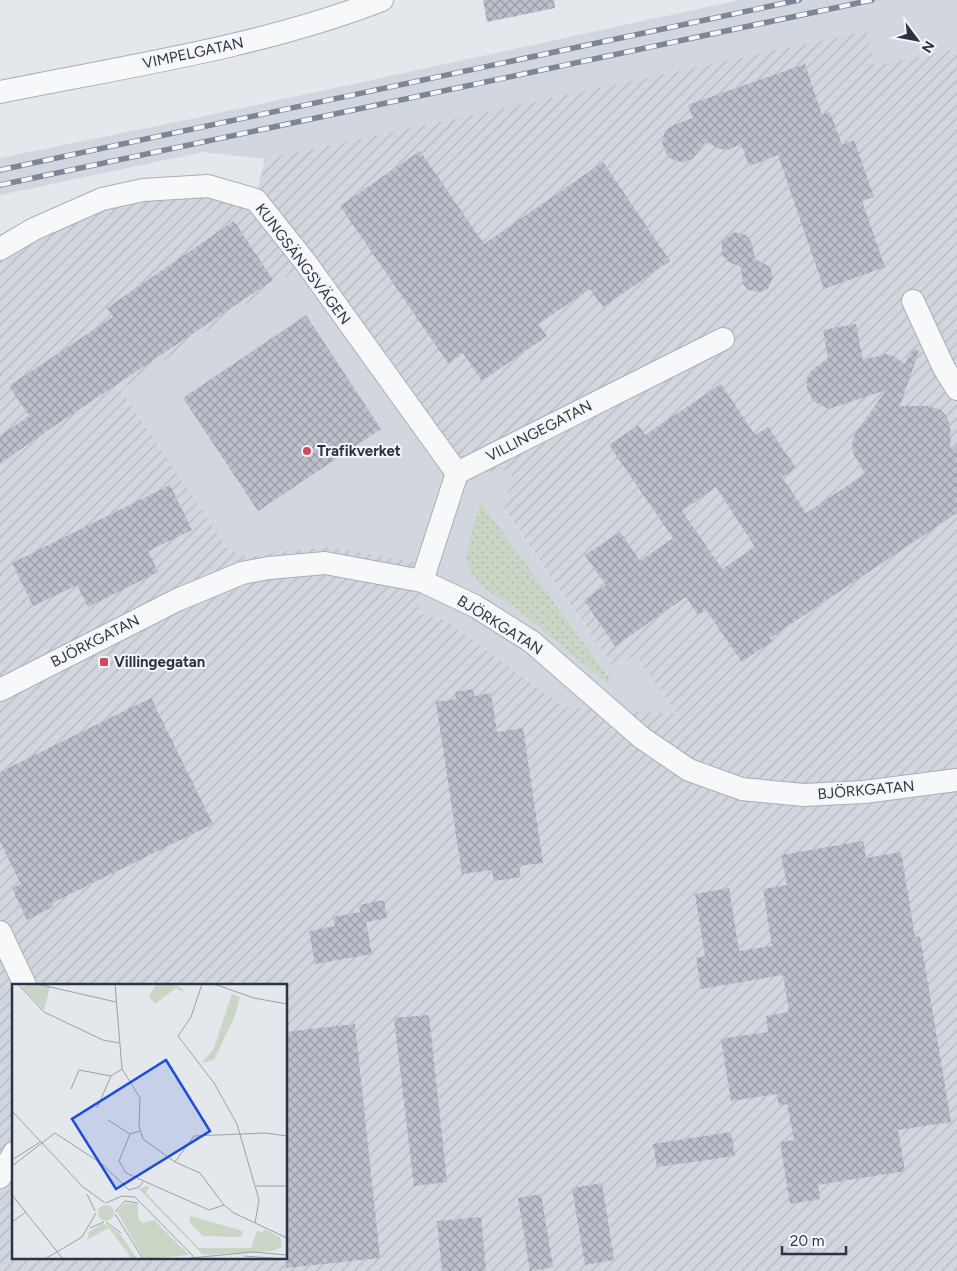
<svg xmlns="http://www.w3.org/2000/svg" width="957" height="1271" viewBox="0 0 957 1271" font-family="Figtree,sans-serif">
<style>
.built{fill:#d2d6de}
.industrial{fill:url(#industrial-furrows);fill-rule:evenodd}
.grass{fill:url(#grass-dots)}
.building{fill:url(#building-cross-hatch);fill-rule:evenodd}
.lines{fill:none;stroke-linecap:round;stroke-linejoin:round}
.street-casing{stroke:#a9aeb7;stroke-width:24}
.street{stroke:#f7f8fa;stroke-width:22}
.rail-casing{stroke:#7d8696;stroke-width:5.5}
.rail{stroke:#f4f6f9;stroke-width:4;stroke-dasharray:11;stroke-linecap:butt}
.poi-dot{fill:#d1495b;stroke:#f4f6f9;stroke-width:2}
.labels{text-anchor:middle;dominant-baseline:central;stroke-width:4;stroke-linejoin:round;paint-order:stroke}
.street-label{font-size:15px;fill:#2b3445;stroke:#f4f6f9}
.poi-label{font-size:15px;font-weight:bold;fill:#2b3445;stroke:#f4f6f9;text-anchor:start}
.inset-road{fill:none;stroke:#9a9fa9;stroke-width:1}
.view{fill:#1d4ed8;fill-opacity:0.15;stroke:#1d4ed8;stroke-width:2.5}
.inset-edge{fill:none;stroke:#2b3445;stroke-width:2.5}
</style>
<defs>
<pattern id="industrial-furrows" width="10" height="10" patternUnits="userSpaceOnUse" patternTransform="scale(1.25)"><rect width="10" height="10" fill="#d2d6de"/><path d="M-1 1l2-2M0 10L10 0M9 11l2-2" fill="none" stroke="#b4b8c0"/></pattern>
<pattern id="grass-dots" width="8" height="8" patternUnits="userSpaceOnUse" patternTransform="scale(1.25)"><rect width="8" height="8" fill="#c9d6c5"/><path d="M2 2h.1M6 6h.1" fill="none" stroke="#adb8ab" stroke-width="1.8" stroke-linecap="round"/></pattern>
<pattern id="building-cross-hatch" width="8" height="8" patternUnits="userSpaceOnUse" patternTransform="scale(1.25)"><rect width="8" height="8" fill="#bbc0ca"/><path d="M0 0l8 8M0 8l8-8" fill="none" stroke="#989da6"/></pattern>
</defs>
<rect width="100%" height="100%" fill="#e4e7ec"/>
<g class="built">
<polygon points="740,0 957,0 957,49 873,67 867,32 265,159 203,152 0,195 0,158 196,118"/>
<polygon points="306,263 513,470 504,510 613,666 636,656 678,715 564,707 445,620 417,613 429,565 332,547 276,552 249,557 229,550 121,390"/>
</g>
<path class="industrial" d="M 867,31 L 874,66 L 957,49 L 957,1271 L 0,1271 L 0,249 L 143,190 L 255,200 L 265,159 ZM 306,263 L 457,473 L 513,470 L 504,509 L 613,666 L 636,656 L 677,714 L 564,707 L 445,620 L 417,613 L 429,565 L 332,547 L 276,552 L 249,557 L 229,550 L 121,390 ZM 14,985 L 286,985 L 286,1257 L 14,1257 Z"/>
<polygon class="grass" points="481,503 612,682 607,683 516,608 484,588 471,574 466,561 473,526"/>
<g class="building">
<polygon points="483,0 554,0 555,8 487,22"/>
<polygon points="805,64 822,115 830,112 842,145 854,140 874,197 862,201 885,267 824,289 778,155 749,166 741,144 728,150 720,149 706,142 693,158 684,162 676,161 668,157 662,143 665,131 671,126 693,118 688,105"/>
<polygon points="420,151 484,244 603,162 670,261 603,307 590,289 538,324 547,336 482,381 463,353 448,363 340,206"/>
<polygon points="234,221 273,280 35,439 0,464 0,436 29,416 9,386 113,317 107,308"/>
<polygon points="734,232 746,235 752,243 755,259 770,267 773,277 768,289 760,292 749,290 743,284 741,267 729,262 722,255 722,241"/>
<polygon points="306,315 381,429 258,511 183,398"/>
<path d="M 856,324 L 863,360 L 886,354 L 894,356 L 904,364 L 914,349 L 919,351 L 900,406 L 928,406 L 941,410 L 947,417 L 950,425 L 951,450 L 957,446 L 957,513 L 770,638 L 772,641 L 742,662 L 706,610 L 698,615 L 686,597 L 615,646 L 584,600 L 606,585 L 585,555 L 620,532 L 640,561 L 673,538 L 609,445 L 638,425 L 645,435 L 721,384 L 755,435 L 768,427 L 796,468 L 782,477 L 806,513 L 865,474 L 853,453 L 852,444 L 854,436 L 886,390 L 829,409 L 813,401 L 807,388 L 807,378 L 811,371 L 828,358 L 823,330 ZM 716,487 L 755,547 L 722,569 L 682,511 Z"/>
<polygon points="170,485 192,530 148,551 158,572 88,607 77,585 33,606 12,563"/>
<polygon points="473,689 474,696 491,693 497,732 523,728 543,863 519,866 521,877 494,881 492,870 462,874 436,702 456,699 455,692"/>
<polygon points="151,698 213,824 52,903 53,907 27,920 12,888 21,884 0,842 0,772"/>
<polygon points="863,841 866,858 901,852 915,937 920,936 951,1122 898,1130 905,1171 818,1185 820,1199 790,1204 780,1142 794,1140 787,1104 779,1106 777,1094 731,1101 721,1039 768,1032 766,1016 789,1012 783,975 701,989 696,958 705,956 695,894 729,888 739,951 772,946 763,889 787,885 781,855"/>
<polygon points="384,900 387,918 366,922 372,954 315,964 309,931 335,926 333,917 360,912 359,905"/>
<polygon points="429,1015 447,1182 414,1186 394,1018"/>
<polygon points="355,1024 380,1258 286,1268 286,1032"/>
<polygon points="731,1132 735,1156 657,1167 653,1144"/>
<polygon points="602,1183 614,1260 585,1265 572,1188"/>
<polygon points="541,1194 553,1267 530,1271 518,1198"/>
<polygon points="481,1217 486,1271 442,1271 437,1221"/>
</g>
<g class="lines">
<defs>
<g id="street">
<path d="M 0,92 C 128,66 260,47 382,0"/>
<polyline points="0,249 34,229 102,199 143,190 208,186 256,200 306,263 457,473"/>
<polyline points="913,301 944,368 957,389"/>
<polyline points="422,581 457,473 723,339"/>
<polyline points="0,690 177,600 242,573 269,568 325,563 422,581 475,606 532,642 642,738 689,770 742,789 804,795 864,792 957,780"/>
<polyline points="0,932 25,985"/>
<polyline points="0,1177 14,1153"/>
</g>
</defs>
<use href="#street" class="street-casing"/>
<use href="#street" class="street"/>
<defs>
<g id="rail">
<polyline points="0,170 799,0"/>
<polyline points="0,185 872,0"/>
</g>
</defs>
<use href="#rail" class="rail-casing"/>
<use href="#rail" class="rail"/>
</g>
<g class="poi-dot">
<circle cx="307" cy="451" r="5"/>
<rect x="99" y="657" width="10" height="10" rx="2.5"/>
</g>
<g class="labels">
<g class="street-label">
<text transform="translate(193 53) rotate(-12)">VIMPELGATAN</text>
<text transform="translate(303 264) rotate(53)">KUNGSÄNGSVÄGEN</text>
<text transform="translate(539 431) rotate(-27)">VILLINGEGATAN</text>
<text transform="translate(500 625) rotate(32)">BJÖRKGATAN</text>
<text transform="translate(95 641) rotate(-27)">BJÖRKGATAN</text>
<text transform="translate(866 790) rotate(-5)">BJÖRKGATAN</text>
</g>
<g class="poi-label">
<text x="317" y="451">Trafikverket</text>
<text x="114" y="662">Villingegatan</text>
</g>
</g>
<g transform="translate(12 984)">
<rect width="275" height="275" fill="#e4e7ec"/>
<path d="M 144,0 L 162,0 L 171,5 L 171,8 L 164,4 L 143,20 L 137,13 ZM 220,10 L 228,13 L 222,34 L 202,76 L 190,79 L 202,64 ZM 134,202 L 137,203 L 134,209 L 187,264 L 239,264 L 245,247 L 251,248 L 252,245 L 268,253 L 270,263 L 260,267 L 191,271 L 127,205 ZM 113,219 L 126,220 L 126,234 L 130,239 L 142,236 L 177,271 L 132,275 L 105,228 ZM86 229a8 8 0 1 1 16 0a8 8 0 1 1-16 0Z" fill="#c9d6c5"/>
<path d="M 18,0 L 38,3 L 32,26 L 10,3 ZM 179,232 L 231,247 L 229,253 L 191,252 L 177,238 ZM 89,240 L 96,241 L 109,251 L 125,275 L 120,275 L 97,244 L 75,256 L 77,248 Z" fill="#c9d6c5"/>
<path class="inset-road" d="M 6,0 L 32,28 L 91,56 L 107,59M 25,0 L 104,18M 103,0 L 110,85 L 128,114 L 127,142 L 131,155 L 163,178 L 188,189 L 212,221 L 222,229 L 275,254M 190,0 L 179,33 L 166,52 L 202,99 L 225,140 L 247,216 L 243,239M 202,0 L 242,14 L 275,20M 59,105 L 67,86 L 99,92M 85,124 L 99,92 L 110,85M 0,127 L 71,203 L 93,219M 96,136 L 118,150 L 128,147M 118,150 L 107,177 L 114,189 L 197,226 L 212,221M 0,176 L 28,158M 163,178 L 182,152 L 253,149 L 275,152M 0,182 L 43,149 L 90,180 L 117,206 L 127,203 L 131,198M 244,202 L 275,202M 75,210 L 83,227M 0,211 L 51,275M 94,219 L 110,212 L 123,213 L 184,275M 103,228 L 113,217 L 126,219M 103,230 L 131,275M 0,238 L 14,228M 94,238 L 109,249M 78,244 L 92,238M 232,272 L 271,275M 33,275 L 70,253 L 84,229M 169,275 L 241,268 L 275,271"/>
<path class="view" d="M 154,76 L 198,147 L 104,205 L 60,135 Z"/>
<rect width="275" height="275" class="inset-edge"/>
</g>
<g transform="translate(917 40) rotate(122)" stroke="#f4f6f9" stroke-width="4" paint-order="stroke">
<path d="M0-4L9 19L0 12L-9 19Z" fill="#2b3445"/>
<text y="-8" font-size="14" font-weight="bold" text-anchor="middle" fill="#2b3445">N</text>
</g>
<path d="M782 1246v8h64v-8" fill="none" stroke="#2b3445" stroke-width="2.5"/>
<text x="790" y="1246" font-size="15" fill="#2b3445" stroke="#f4f6f9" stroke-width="4" paint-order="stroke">20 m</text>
</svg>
